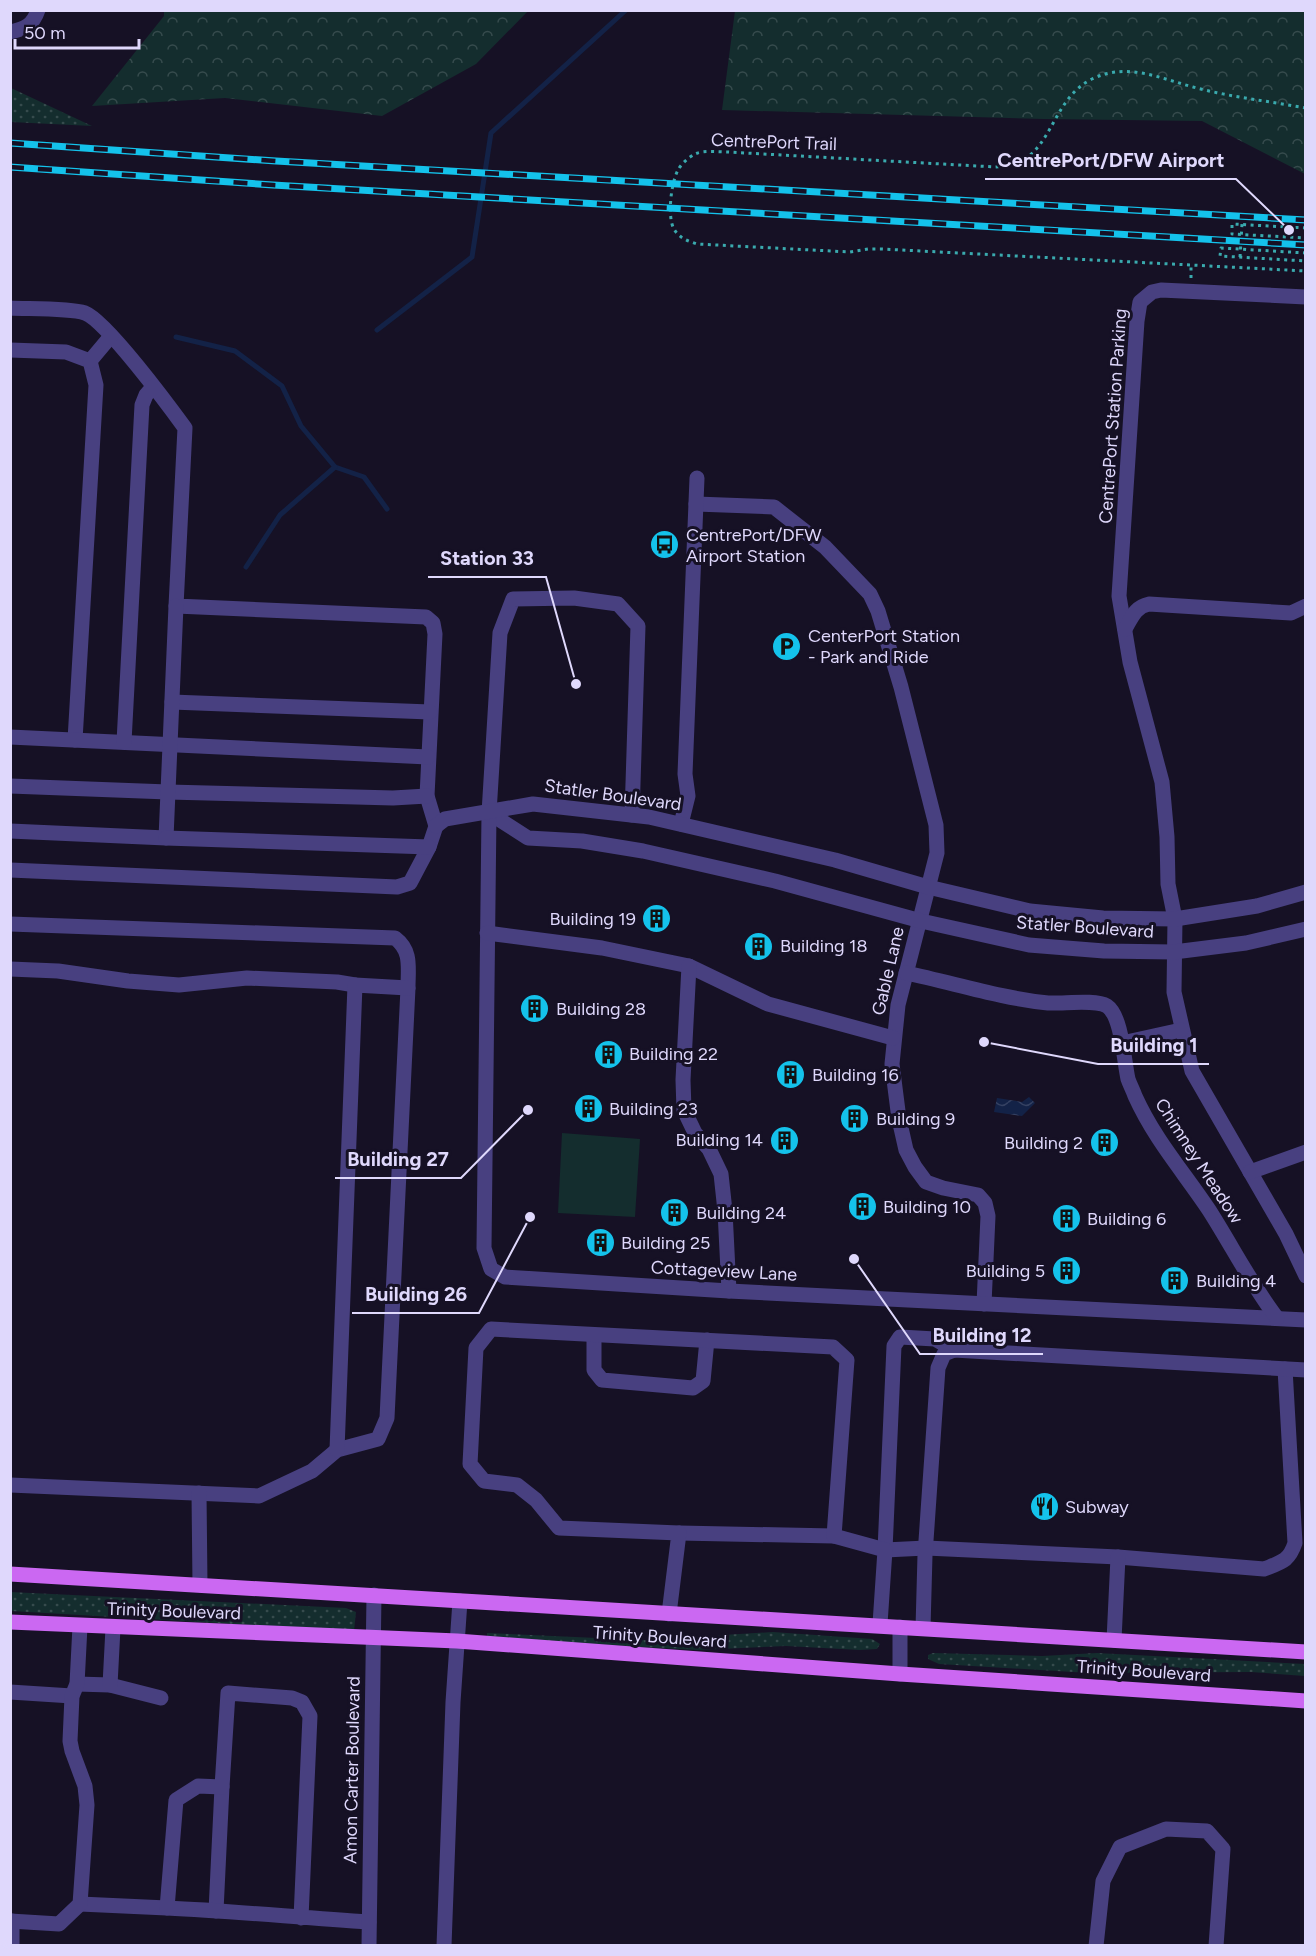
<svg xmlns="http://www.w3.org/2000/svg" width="1316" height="1956" viewBox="0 0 1316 1956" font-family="Figtree,sans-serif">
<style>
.grass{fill:url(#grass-dots)}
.forest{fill:url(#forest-crowns)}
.green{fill:#142d2e}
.water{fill:url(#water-waves)}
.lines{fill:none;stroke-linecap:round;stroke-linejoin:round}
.stream{stroke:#132247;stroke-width:5}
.path{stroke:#3aaaae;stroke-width:3;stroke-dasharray:3 4.5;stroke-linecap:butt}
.minor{stroke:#484080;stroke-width:15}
.major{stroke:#cb68f2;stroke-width:15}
.rail-casing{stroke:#14c2eb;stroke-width:7}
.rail{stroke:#161125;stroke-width:4.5;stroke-dasharray:14;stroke-linecap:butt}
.labels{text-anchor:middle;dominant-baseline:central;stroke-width:6;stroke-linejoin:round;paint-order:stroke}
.street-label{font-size:18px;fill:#dfd8fc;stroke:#161125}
.poi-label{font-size:18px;fill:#dfd8fc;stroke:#161125;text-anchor:start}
.leader{fill:none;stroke:#dfd8fc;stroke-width:2}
.callout-dot{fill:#dfd8fc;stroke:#161125;stroke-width:2}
.callout-label{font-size:20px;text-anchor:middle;font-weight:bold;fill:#dfd8fc;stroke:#161125;stroke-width:6;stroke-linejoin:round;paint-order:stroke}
</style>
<defs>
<pattern id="grass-dots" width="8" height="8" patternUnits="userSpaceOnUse" patternTransform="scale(1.5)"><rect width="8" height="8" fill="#142d2e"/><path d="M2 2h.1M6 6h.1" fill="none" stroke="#364b4d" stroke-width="1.8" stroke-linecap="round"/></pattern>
<pattern id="forest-crowns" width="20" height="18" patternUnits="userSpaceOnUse" patternTransform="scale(1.5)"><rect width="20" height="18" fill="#142d2e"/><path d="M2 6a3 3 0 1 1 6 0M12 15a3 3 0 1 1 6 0" fill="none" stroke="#364b4d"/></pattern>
<pattern id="water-waves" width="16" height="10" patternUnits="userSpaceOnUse" patternTransform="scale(1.5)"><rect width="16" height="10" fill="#132247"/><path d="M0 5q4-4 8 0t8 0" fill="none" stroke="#354162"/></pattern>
</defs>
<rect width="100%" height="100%" fill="#161125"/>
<g class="grass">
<polygon points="10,88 11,88 92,126 11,122"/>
<polygon points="10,1592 346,1608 356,1612 354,1631 11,1611"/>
<polygon points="773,1632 872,1639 880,1644 877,1649 860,1650 786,1646 697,1650 487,1638 487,1633 664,1641 706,1636"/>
<polygon points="933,1653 1042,1656 1097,1653 1305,1664 1305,1676 1251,1672 1089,1673 939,1664 928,1659 928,1655"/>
</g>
<g class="forest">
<polygon points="164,11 164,10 528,11 476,64 382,116 225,98 92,106 164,16"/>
<polygon points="735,11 1305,11 1305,174 1202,121 1044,119 722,110"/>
</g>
<polygon class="green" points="562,1133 640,1139 635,1217 558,1213"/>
<polygon class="water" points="1029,1097 1035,1103 1022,1116 994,1112 997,1098 1022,1102"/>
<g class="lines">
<g class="stream">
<polyline points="377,330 472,257 491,133 626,10"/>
<polyline points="176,337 235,351 282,386 301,426 335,467 364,477 387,509"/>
<polyline points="246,567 280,515 335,467"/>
</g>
<g class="path">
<path d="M 1306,108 C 1268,101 1230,97 1193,87 C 1159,78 1127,62 1092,79 C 1056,97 1054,139 1025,159 C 1016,165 1005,166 995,167 L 728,152 C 718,152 703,150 695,154 C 689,157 681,164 678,170 C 671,183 667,217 674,229 C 679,238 688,241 697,244 L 850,252 L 868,249 L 882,249 L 1306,271"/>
<polyline points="1306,228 1232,224 1232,234 1306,238"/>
<polyline points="1306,253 1221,248 1220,256 1306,261"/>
<polyline points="1240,257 1242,224"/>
<polyline points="1191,278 1191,265"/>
</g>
<g class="minor">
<path d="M 10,32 C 25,29 33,25 38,10"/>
<polyline points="1306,297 1161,290 1152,292 1140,302 1137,321 1119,596 1130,662 1162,782 1167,837 1168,884 1175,919 1174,992 1192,1071 1286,1234 1306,1276"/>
<path d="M 10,308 C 29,309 69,308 85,313 C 106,321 169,406 185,428 L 176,606 L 426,617 L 433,623 L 435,634 L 427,796 L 436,826 L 429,847 L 410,883 L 397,887 L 10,870"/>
<polyline points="10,350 66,352 90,361 96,385 75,740"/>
<polyline points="90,361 111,336"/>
<polyline points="696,504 774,507 825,547 870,594 878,611 901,687 936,825 937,853 898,1005 892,1064 899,1119 906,1150 915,1167 926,1182 943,1188 978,1195 985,1203 988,1216 984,1304"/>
<path d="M 1125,629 C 1132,617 1135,607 1149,604 L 1291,613 L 1306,606"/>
<polyline points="172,702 430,712"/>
<polyline points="10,737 428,757"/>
<polyline points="124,742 142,405 146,395 153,387"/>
<polyline points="10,786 168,792 393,798 427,796"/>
<polyline points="489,813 528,838 582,841 643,851 775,881 921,921 1029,945 1104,951 1174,952 1246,943 1306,929"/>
<polyline points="632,815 638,626 618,604 574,598 513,599 500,633 489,813 484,1248 491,1269 505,1277 729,1291 1306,1320"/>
<polyline points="681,824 688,796 685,774 697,478"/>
<polyline points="436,826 445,819 533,804 649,817 835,860 928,887 1030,911 1103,918 1175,919 1257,906 1306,892"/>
<polyline points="10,831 166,838 176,606"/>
<polyline points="166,838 429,847"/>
<path d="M 10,924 L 395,938 C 412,951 408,967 408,988 L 387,1418 L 378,1439 L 337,1450 L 312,1471 L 259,1496 L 10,1485"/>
<polyline points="487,933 602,948 689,966 768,1004 893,1038"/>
<polyline points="689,966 683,1080 684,1110 695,1133 709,1149 721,1174 725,1211 729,1291"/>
<polyline points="10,969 58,971 128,981 179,985 247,978 337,982 355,985"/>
<path d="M 906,973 C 954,983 1000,998 1048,1003 C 1063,1004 1095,999 1107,1006 C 1122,1016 1124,1062 1128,1079 C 1130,1085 1133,1090 1135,1096 C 1155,1140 1183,1171 1209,1210 C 1232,1246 1251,1284 1277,1318"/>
<polyline points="1122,1043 1181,1030"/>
<polyline points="1250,1172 1306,1152"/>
<polyline points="594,1335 594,1370 602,1380 693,1388 703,1381 707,1340"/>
<path d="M 954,1350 L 935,1339 L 900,1337 L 894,1346 L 885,1550 L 926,1548 L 1118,1557 L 1264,1569 C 1282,1562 1289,1561 1295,1543 L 1285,1369"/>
<polyline points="337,1450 355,985 408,988"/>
<polyline points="199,1493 200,1585"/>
<polyline points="679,1533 834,1536"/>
<polyline points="669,1614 679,1533 559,1528 536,1500 517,1485 484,1481 470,1464 476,1348 491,1329 833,1347 847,1360 834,1536 885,1550 880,1624"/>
<polyline points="923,1628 925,1555 938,1368 944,1354 954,1350 1306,1370"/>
<polyline points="1114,1640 1118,1557"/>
<polyline points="900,1674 900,1627"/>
<polyline points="77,1684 110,1685 161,1698"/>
<polyline points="110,1685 113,1628"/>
<polyline points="10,1692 72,1696"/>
<polyline points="80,1904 167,1908"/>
<polyline points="216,1911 222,1787"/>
<path d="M 301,1918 L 310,1716 L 302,1702 L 292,1698 L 228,1693 L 222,1787 L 198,1786 L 176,1800 L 167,1908 C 235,1911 302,1918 369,1922"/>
<polyline points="10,1921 59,1924 80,1904 87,1805 85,1786 72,1751 70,1741 72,1696 77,1684 80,1626"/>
<polyline points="12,1946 12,1921"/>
<polyline points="369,1946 374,1595"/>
<polyline points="444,1946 453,1702 460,1601"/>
<polyline points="1096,1946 1103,1881 1120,1847 1166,1829 1207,1831 1223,1849 1216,1946"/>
</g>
<g class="major">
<path d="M 10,1574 C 442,1600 874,1625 1306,1652"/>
<polyline points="10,1622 457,1641 900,1674 1306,1701"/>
</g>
<defs>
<g id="rail">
<polyline points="10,143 276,161 1306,220"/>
<polyline points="10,167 273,185 1306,245"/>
</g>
</defs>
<use href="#rail" class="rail-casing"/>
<use href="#rail" class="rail"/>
</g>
<defs>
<symbol id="bus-disc" viewBox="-11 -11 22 22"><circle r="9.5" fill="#14c2eb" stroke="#161125"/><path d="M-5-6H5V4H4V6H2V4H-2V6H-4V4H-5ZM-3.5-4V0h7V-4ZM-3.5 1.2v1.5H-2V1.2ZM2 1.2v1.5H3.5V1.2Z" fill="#111"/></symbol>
<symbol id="parking-disc" viewBox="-11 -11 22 22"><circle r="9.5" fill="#14c2eb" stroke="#161125"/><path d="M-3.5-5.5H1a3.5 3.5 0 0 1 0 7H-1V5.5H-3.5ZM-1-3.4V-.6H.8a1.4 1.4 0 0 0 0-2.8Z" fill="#111"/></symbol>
<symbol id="building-disc" viewBox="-11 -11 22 22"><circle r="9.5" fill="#14c2eb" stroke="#161125"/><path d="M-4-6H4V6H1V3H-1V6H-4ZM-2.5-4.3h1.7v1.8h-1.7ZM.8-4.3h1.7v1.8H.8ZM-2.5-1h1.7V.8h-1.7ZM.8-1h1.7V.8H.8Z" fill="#111"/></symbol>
<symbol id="restaurant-disc" viewBox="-11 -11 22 22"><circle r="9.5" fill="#14c2eb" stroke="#161125"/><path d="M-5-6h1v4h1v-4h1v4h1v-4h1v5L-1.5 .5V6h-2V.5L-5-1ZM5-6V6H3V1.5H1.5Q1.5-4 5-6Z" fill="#111"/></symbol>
</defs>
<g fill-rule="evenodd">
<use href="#bus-disc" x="648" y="528" width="33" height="33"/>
<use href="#parking-disc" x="770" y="630" width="33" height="33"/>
<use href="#building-disc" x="640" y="902" width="33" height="33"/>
<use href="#building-disc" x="742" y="930" width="33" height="33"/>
<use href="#building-disc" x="518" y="992" width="33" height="33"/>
<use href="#building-disc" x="592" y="1038" width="33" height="33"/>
<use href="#building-disc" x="774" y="1058" width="33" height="33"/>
<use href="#building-disc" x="572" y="1092" width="33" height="33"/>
<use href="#building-disc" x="838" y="1102" width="33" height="33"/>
<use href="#building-disc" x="768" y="1124" width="33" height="33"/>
<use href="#building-disc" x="1088" y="1126" width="33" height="33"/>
<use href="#building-disc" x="846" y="1190" width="33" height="33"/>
<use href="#building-disc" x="658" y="1196" width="33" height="33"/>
<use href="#building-disc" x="1050" y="1202" width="33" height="33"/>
<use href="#building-disc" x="584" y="1226" width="33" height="33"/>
<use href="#building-disc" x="1050" y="1254" width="33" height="33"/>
<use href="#building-disc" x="1158" y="1264" width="33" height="33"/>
<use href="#restaurant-disc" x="1028" y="1490" width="33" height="33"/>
</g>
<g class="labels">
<g class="street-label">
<text transform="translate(774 142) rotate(2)">CentrePort Trail</text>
<text transform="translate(1113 416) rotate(-86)">CentrePort Station Parking</text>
<text transform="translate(613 795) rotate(8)">Statler Boulevard</text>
<text transform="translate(1085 927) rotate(4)">Statler Boulevard</text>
<text transform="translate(888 971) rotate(-77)">Gable Lane</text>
<text transform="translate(1199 1161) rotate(57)">Chimney Meadow</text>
<text transform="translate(724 1271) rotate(3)">Cottageview Lane</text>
<text transform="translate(174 1611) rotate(2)">Trinity Boulevard</text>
<text transform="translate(660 1637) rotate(4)">Trinity Boulevard</text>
<text transform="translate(1144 1671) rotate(4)">Trinity Boulevard</text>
<text transform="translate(352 1770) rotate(-89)">Amon Carter Boulevard</text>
</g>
<g class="poi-label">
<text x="686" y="535">CentrePort/DFW<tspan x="686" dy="21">Airport Station</tspan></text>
<text x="808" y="636">CenterPort Station<tspan x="808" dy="21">- Park and Ride</tspan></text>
<text x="636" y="919" text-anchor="end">Building 19</text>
<text x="780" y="946">Building 18</text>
<text x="556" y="1009">Building 28</text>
<text x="629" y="1054">Building 22</text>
<text x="812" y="1075">Building 16</text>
<text x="609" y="1109">Building 23</text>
<text x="876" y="1119">Building 9</text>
<text x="763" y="1140" text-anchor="end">Building 14</text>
<text x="1083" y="1143" text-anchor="end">Building 2</text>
<text x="883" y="1207">Building 10</text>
<text x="696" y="1213">Building 24</text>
<text x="1087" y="1219">Building 6</text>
<text x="621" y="1243">Building 25</text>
<text x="1045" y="1271" text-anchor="end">Building 5</text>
<text x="1196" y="1281">Building 4</text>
<text x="1065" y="1507">Subway</text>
</g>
</g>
<path class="leader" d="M1289 230L1236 179H985M576 684L546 577H428M984 1042L1098 1064H1209M528 1110L461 1178H335M530 1217L479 1313H352M854 1259L920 1354H1043"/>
<g class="callout-dot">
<circle cx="1289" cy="230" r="6"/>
<circle cx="576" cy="684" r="6"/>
<circle cx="984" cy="1042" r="6"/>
<circle cx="528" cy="1110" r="6"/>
<circle cx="530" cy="1217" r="6"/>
<circle cx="854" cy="1259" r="6"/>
</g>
<g class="callout-label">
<text x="1111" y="167">CentrePort/DFW Airport</text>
<text x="487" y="565">Station 33</text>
<text x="1154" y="1052">Building 1</text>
<text x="398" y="1166">Building 27</text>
<text x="416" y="1301">Building 26</text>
<text x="982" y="1342">Building 12</text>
</g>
<rect width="1316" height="1956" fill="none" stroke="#dfd8fc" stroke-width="24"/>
<path d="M15 39v9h124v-9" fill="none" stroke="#dfd8fc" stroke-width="3"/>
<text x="24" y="39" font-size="18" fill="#dfd8fc" stroke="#161125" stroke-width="4.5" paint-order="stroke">50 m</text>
</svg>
